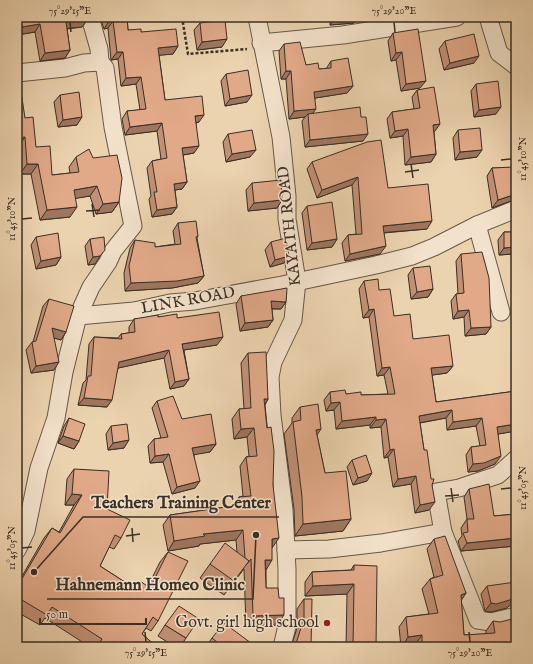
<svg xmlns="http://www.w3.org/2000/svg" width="533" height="664" viewBox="0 0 533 664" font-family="'IM FELL English',serif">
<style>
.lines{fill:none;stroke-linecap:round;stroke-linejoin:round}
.minor-casing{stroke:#665848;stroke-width:19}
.path{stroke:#392f25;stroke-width:2.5;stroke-dasharray:3 2;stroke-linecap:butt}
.minor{stroke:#f3e2cb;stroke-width:17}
.wall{fill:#c29175;stroke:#392f25}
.shaded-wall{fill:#9e765f;stroke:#392f25}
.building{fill:#e1a988;stroke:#392f25}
.ticks{fill:none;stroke:#392f25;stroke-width:1.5}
.poi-dot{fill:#8f2418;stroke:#f3e2cb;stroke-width:1.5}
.labels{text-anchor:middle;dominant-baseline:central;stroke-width:3;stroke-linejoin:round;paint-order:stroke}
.street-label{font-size:16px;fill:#392f25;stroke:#f3e2cb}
.poi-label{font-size:16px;fill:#392f25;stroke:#f3e2cb;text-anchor:end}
.leader{fill:none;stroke:#392f25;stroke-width:1.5}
.callout-dot{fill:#392f25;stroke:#f3e2cb;stroke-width:1.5}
.callout-label{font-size:17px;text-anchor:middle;font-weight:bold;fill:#392f25;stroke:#f3e2cb;stroke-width:3;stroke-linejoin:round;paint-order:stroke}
.neatline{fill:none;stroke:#392f25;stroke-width:1.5}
.ticks-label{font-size:10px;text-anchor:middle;fill:#392f25}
</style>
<rect width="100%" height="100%" fill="#ecd3af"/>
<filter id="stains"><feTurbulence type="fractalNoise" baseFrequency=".005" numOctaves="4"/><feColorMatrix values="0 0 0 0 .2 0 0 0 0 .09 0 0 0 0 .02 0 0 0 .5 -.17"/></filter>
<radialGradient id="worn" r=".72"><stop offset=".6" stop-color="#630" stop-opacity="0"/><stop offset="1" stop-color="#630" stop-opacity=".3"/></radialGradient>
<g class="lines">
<defs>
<g id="minor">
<polyline points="90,17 99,49 100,62"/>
<polyline points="257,17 281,137 287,196 287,219 297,281 293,320 273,362 270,377 272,415 284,510 287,570 287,626 282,647"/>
<polyline points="488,17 499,53 516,66"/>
<polyline points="261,43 343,35 457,17"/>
<polyline points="17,73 65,68 84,63 100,62"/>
<polyline points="477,225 501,312"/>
<polyline points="78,316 134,311 170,303 195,301 282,285 376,265 412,256 434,247 477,225 516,209"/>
<polyline points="516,459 498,475 459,488 436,492 443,532 478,620 491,622 516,616"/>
<polyline points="17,550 26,531 39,468 56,418 64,372 78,316 91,287 108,262 113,251 133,226 113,127 105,68 100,62"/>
<polyline points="286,550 329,549 381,543 443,532"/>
</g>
</defs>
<use href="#minor" class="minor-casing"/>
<polyline class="path" points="182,17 188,54 247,49"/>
<use href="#minor" class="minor"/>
</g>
<g class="wall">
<polygon points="17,17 87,17 88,19 82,27 67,29 70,50 65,58 40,61 35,32 17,35"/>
<polygon points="100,17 127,17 128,30 141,32 178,46 173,54 159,55 165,100 199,122 196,123 194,153 183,155 187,182 182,189 175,190 177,207 172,214 152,217 149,199 151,196 147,168 152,161 161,159 157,131 125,135 122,119 127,111 140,110 136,84 121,86 118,59 111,60 108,28 104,29"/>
<polygon points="330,17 358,17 354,23 330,25"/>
<polygon points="200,23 222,47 197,50 194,30"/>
<polygon points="393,33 420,88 401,91 396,60 391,61 388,41"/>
<polygon points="445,41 474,63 444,70 439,49"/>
<polygon points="284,44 306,65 319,69 326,69 331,61 353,86 347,93 315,98 313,113 363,141 305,147 302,121 305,117 289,119 286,79 281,79 279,51"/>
<polygon points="226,74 247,102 225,106 221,81"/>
<polygon points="476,84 496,114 474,117 471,91"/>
<polygon points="417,90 435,131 434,132 436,154 431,162 405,165 403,136 390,138 387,119 392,112 414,109 412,97"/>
<polygon points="60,95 77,125 58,127 54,102"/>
<polygon points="25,118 36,147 52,175 70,173 69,167 76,157 93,158 119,202 112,212 96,214 90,196 75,198 70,217 40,220 31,174 20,174 18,147"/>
<polygon points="458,130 477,157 455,160 453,138"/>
<polygon points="228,134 250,157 226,162 223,142"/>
<polygon points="312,162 388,188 427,229 384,233 380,254 345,261 342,243 348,235 356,234 352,185 317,198 307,169"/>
<polygon points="492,168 516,168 516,199 492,208 487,176"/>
<polygon points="252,183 282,200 277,208 248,211 246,190"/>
<polygon points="307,206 337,239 332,247 307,250 302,213"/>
<polygon points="178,223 198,236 197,238 204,276 198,283 172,288 125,291 124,273 130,248 135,240 155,247 175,244 173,231"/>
<polygon points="504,232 516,232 516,268 514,268 513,254 499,255 498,240"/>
<polygon points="36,237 61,257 56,265 36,269 31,245"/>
<polygon points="90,239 95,264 88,265 85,246"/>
<polygon points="271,242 289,256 284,263 270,267 265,250"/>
<polygon points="461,254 491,327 486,334 465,336 464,317 453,319 451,301 456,294 458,294 456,261"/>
<polygon points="413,268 433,289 428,297 411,299 408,275"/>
<polygon points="364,281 379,290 394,316 413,339 453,366 447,373 432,375 436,402 516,391 516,431 498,434 495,464 478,471 468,472 466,455 471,447 480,446 476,426 447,430 446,418 420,423 424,450 432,485 429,510 415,513 411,484 393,487 388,457 384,458 381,427 370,428 370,425 336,429 334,410 326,411 324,400 330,392 346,394 361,395 388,394 384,375 377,376 369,317 363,318 359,289"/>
<polygon points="241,296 286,302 281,309 272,309 273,320 268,327 240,331 236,304"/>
<polygon points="49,299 66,332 61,340 54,338 54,370 31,373 26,350 32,342 33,342 43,306"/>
<polygon points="158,317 177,318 217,345 184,350 189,379 184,386 170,389 164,358 118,368 107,407 78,405 83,383 86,380 89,344 94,337 118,338 121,334 129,333 129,327 134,319"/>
<polygon points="248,353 268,399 265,405 273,485 266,570 266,588 277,625 246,626 244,569 224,595 200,578 210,564 237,552 236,540 200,544 199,546 168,551 163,525 170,515 233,506 239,497 243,496 240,466 246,457 249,456 247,437 234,439 232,419 239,409 244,409 241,363"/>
<polygon points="157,401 216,444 210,452 194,454 195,488 172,494 163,462 150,463 148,446 154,439 161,438 152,408"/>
<polygon points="300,407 317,435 325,473 351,519 343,531 295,536 294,509 284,434 292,423 292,418"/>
<polygon points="69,418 79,441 74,449 58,443 64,426"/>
<polygon points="111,426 124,448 108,450 106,434"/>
<polygon points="352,460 367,481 353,485 347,467"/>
<polygon points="74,469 107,509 121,538 114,549 109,547 100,566 134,588 148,586 160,562 168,552 158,621 151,631 146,628 142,634 157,647 90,647 45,618 40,625 17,612 17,585 44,538 52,528 59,532 74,505 65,505 67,479"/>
<polygon points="469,489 494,516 516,514 516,546 461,551 458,541 462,536 461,528 467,519 464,497"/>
<polygon points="434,539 466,593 461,600 464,635 486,634 486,631 493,621 516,647 415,647 415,645 401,647 399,627 406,617 429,614 422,589 430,579 434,577 427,549"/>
<polygon points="354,565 376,647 346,647 347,594 305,596 305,582 312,572 351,570"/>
<polygon points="487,586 509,606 507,608 491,612 485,611 481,594"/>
<polygon points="304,599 311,647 291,647 297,628 297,609"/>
<polygon points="165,625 186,638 180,647 175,647 158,636"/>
<polygon points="212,638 255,647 206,647"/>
</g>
<g class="shaded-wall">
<polygon points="336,17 358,17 354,23 330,25"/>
<polygon points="88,19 82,27 60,29 66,22"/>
<polygon points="109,21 113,21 108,28 104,29"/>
<polygon points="40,24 35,32 17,35 22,27"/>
<polygon points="227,39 222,47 197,50 202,42"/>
<polygon points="178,46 173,54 152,56 158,48"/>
<polygon points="70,50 65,58 40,61 45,53"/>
<polygon points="117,52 123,52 118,59 111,60"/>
<polygon points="402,52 396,60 391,61 396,53"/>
<polygon points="479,56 474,63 444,70 450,63"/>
<polygon points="286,71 291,71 286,79 281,79"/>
<polygon points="141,77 136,84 121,86 126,78"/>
<polygon points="426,81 420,88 401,91 406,84"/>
<polygon points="353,86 347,93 309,99 314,92"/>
<polygon points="252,95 247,102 225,106 230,99"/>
<polygon points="501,107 496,114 474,117 479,110"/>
<polygon points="316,109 310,117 308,114 305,117 289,119 294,111"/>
<polygon points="204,115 199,122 189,124 195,116"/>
<polygon points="82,117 77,125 58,127 63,120"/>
<polygon points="162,123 157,131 125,135 130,127"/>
<polygon points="440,124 435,131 428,133 433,125"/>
<polygon points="408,129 403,136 390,138 395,131"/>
<polygon points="368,134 363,141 305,147 310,140"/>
<polygon points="25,137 18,147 17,147 17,138"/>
<polygon points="199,146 194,153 177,156 182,148"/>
<polygon points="256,150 250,157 226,162 232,154"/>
<polygon points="482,150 477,157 455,160 460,152"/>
<polygon points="436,154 431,162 405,165 411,157"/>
<polygon points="27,164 38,164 31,174 20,174"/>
<polygon points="358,177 352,185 317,198 322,190"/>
<polygon points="187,182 182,189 168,191 174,184"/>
<polygon points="97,186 90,196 67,200 74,190"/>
<polygon points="516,194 516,199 492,208 498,200"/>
<polygon points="282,200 277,208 248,211 254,203"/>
<polygon points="119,202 112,212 96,214 103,204"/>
<polygon points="77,207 70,217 40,220 47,210"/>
<polygon points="177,207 172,214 152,217 157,210"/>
<polygon points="432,221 427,229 378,233 383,226"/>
<polygon points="337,239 332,247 307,250 312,243"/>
<polygon points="386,246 380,254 345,261 350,254"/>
<polygon points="516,247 516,251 513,254 499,255 504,248"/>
<polygon points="100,256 95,264 88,265 93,257"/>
<polygon points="289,256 284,263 270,267 275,260"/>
<polygon points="61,257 56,265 36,269 41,261"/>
<polygon points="204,276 198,283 172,288 125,291 131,283"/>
<polygon points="433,289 428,297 411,299 417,292"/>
<polygon points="271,301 286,302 281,309 265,308"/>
<polygon points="374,309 369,317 363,318 369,310"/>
<polygon points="469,310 464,317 453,319 458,311"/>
<polygon points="273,320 268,327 240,331 245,323"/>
<polygon points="491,327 486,334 465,336 471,328"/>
<polygon points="52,328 66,332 61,340 47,336"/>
<polygon points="223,337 217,345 177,351 182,344"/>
<polygon points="169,350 164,358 114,369 119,362"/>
<polygon points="59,362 54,370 31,373 36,366"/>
<polygon points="453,366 447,373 426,376 431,368"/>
<polygon points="390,367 384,375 377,376 382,368"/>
<polygon points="189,379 184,386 170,389 175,382"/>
<polygon points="84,398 112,400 107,407 78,405"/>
<polygon points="264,399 268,399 262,409"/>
<polygon points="340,402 334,410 326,411 331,403"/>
<polygon points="452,410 446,418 413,424 419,416"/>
<polygon points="376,417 370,425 336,429 342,421"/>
<polygon points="482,418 476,426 447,430 453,422"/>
<polygon points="386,419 381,427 370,428 376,420"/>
<polygon points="516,424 516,431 492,435 497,427"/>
<polygon points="254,428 247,437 234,439 241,429"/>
<polygon points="321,429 313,441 316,430"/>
<polygon points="63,436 79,441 74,449 58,443"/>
<polygon points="129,440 124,448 108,450 113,443"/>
<polygon points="216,444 210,452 187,456 192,448"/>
<polygon points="394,449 388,457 384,458 390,450"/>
<polygon points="169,454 163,462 150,463 155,456"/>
<polygon points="501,456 495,464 478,471 468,472 473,464"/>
<polygon points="372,473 367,481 353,485 358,478"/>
<polygon points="416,476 411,484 393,487 398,479"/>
<polygon points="200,481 195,488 172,494 177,487"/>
<polygon points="72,494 82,495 74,505 65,505"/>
<polygon points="435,502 429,510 415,513 420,505"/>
<polygon points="351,519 343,531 295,536 303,524"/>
<polygon points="243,530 236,540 200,544 199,546 168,551 174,541 203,534"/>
<polygon points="279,538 272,548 272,539"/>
<polygon points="516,538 516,546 461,551 467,543"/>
<polygon points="265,560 272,560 266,570"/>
<polygon points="354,584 347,594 305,596 313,586"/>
<polygon points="466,593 459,604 461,595"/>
<polygon points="516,597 516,605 509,606 507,608 491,612 485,611 491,603"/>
<polygon points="284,615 277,625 246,626 253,616"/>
<polygon points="422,635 415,645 402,647 408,637"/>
</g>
<g class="building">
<polygon points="21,17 87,17 88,19 66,22 70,50 45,53 40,24 22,27"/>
<polygon points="108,17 127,17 128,30 141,29 141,32 176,29 178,46 158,48 165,100 202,96 204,115 195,116 199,146 182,148 187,182 174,184 177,207 157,210 154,192 157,192 152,161 167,158 162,123 130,127 127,111 146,109 141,77 126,78 123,52 117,52 113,21 109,21"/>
<polygon points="225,20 227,39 202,42 200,23"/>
<polygon points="418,29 426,81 406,84 402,52 396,53 393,33"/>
<polygon points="474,34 479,56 450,63 445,41"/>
<polygon points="300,42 306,65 318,63 319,69 331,68 331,61 348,58 353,86 314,92 316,109 294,111 291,71 286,71 284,44"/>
<polygon points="248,70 252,95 230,99 226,74"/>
<polygon points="17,72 18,72 25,118 33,117 36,147 50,146 52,175 79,172 76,157 89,149 93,158 117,155 122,178 119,202 103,204 97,186 74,190 77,207 47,210 38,164 27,164 25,137 17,138"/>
<polygon points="498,81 501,107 479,110 476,84"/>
<polygon points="434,87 440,124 433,125 436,154 411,157 408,129 395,131 392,112 420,108 417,90"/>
<polygon points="79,92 82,117 63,120 60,95"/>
<polygon points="360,107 361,117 366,117 368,134 310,140 308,114"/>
<polygon points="480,128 482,150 460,152 458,130"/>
<polygon points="252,130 256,150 232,154 228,134"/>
<polygon points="381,140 388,188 428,184 432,221 383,226 386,246 350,254 348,235 362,234 358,177 322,190 312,162 367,142"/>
<polygon points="513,167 514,168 516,168 516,194 498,200 492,168"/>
<polygon points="281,180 282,200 254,203 252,183"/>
<polygon points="332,202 337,239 312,243 307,206"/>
<polygon points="196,221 198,236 196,237 204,276 177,281 131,283 129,266 135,240 155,243 155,247 181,244 178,223"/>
<polygon points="504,232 516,232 516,247 504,248"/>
<polygon points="58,233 61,257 41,261 36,237"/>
<polygon points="104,237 105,250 100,256 93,257 90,239"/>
<polygon points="286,238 289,256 275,260 271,242"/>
<polygon points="482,252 489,278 491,327 471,328 469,310 458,311 456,294 464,293 461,254"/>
<polygon points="430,266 433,289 417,292 413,268"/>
<polygon points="378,279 379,290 390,289 394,316 410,314 413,339 449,335 453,366 431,368 436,402 516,391 516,424 497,427 501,456 484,463 473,464 471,447 486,445 482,418 453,422 452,410 419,416 424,450 427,450 431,479 434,479 432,485 435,502 420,505 416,476 398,479 394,449 390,450 386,419 376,420 376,417 342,421 340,402 331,403 330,392 345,390 346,394 361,392 361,395 395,394 390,367 382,368 374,309 369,310 364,281"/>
<polygon points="287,288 286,302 271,301 273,320 245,323 241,296"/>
<polygon points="49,299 74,306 66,332 52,328 59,362 36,366 32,342 36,341"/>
<polygon points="219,312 223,337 182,344 189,379 175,382 169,350 119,362 112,400 84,398 88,376 91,376 94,337 122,339 121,334 135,332 134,319 158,315 158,317 177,314 177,318"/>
<polygon points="266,352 268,399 264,399 267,428 271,427 274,451 273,485 279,538 272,539 272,560 265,560 266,588 278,588 279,598 284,598 284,615 253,616 251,559 246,565 249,561 245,558 243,530 203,534 205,536 174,541 170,515 240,505 239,497 251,496 246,457 257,456 254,428 241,429 239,409 251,408 248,353"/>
<polygon points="173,396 182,419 211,414 216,444 192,448 200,481 177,487 169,454 155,456 154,439 168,437 157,401"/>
<polygon points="318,404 321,429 316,430 325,473 346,471 351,519 303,524 302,497 293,422 301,420 300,407"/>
<polygon points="69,418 85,424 79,441 63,436"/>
<polygon points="127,424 129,440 113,443 111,426"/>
<polygon points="366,455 372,473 358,478 352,460"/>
<polygon points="74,469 109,471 107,509 130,520 121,538 115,535 100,566 134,588 140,581 150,588 168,552 188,561 158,621 153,617 142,634 157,647 97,647 102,639 52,607 47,615 17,597 17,587 52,528 60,533 82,495 72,494"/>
<polygon points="489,484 494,516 516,514 516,538 467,543 463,533 468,532 467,519 474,519 469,489"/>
<polygon points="445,536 466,593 461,595 464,635 495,633 493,621 500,622 516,618 516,647 422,647 422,635 408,637 406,617 438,613 430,579 443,575 434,539"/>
<polygon points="225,543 249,561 234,581 210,564"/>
<polygon points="354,565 377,566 376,647 353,647 354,584 313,586 312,572 354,570"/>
<polygon points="516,582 516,597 513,598 513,599 496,604 491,603 487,586"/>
<polygon points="304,599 312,599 311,647 295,647 304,618"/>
<polygon points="179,606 199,619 186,638 165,625"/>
<polygon points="224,623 255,646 255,647 214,647 217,642 212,638"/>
</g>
<path class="ticks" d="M 70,22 L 71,32M 394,22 L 395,32M 501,160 L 511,159M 411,164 L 413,178M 405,172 L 419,170M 92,204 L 94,217M 86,211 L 100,210M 22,219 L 32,218M 451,488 L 453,502M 501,489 L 511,488M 445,496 L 459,495M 132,528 L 133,542M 126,536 L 140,534M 22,548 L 32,547M 145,632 L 146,642M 469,632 L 470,642"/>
<circle class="poi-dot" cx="327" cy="623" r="4"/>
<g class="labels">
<g class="street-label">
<text transform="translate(290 226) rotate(-96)">KAYATH ROAD</text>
<text transform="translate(188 301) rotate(-10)">LINK ROAD</text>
</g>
<g class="poi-label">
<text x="319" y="623">Govt. girl high school</text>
</g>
</g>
<path class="leader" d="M34 572L83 517H279M256 535L253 599H47"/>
<g class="callout-dot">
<circle cx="34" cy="572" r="4"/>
<circle cx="256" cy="535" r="4"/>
</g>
<g class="callout-label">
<text x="181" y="508">Teachers Training Center</text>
<text x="150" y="590">Hahnemann Homeo Clinic</text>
</g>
<rect width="533" height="664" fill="none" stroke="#ecd3af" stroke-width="44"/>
<path d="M40 618v6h106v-6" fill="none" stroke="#392f25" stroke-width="2"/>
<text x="46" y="618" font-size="12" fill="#392f25" stroke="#f3e2cb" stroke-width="3" paint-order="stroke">50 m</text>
<rect x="22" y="22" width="489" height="620" class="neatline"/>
<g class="ticks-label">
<text x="70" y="14">75°29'15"E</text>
<text x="394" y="14">75°29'20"E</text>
<text transform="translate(522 159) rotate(-90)" y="4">11°45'10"N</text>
<text transform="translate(11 219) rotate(-90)" y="4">11°45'10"N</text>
<text transform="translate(522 488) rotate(-90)" y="4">11°45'05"N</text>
<text transform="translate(11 548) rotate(-90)" y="4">11°45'05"N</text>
<text x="146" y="656">75°29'15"E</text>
<text x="470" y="656">75°29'20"E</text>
</g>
<rect width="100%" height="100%" filter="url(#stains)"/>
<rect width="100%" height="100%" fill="url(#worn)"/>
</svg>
